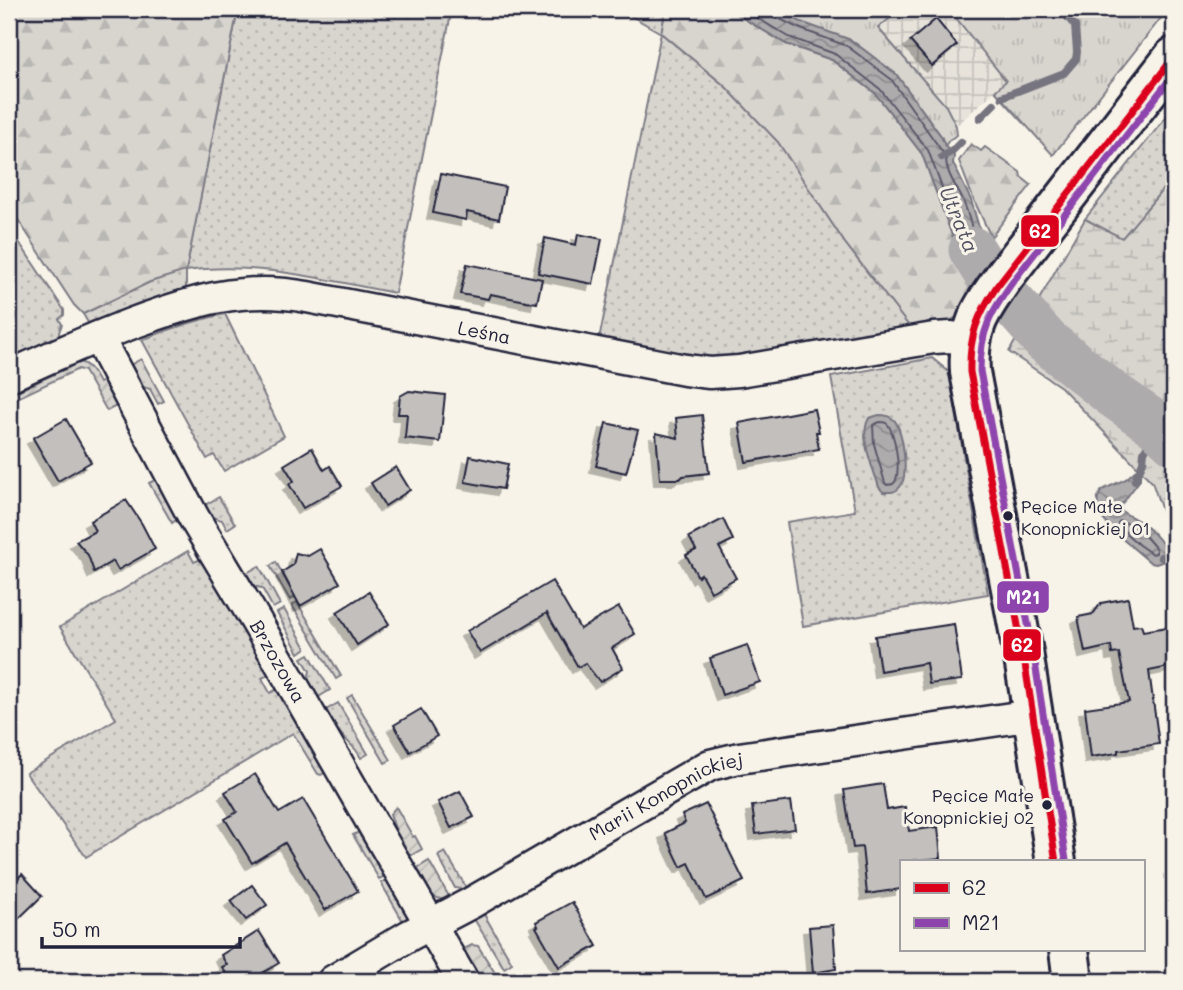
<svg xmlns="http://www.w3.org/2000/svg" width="1183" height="990" viewBox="0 0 1183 990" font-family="Mali,sans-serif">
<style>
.industrial{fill:url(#industrial-grid)}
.grass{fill:url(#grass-dots);stroke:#7d7c85;stroke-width:2}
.forest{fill:url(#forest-firs);stroke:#7d7c85;stroke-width:2}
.wetland{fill:url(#wetland-marsh);stroke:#7d7c85;stroke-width:2}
.park{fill:url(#park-tufts);stroke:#7d7c85;stroke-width:2}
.garden{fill:url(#garden-furrows);stroke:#7d7c85;stroke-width:2}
.water{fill:url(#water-waves);stroke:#76747f;stroke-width:2}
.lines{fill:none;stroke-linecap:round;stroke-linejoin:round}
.shore{stroke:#5a5969;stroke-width:2}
.stream{stroke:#76747f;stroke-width:8}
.river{stroke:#aeabad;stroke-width:47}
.building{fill:#c2bfbd;stroke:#22223b;stroke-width:2;filter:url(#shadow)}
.minor-casing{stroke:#22223b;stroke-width:35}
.tertiary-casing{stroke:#22223b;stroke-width:44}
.minor{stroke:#f7f3e8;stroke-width:30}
.tertiary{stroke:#f7f3e8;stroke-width:38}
.bus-1-casing{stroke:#f7f3e8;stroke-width:12}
.bus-2-casing{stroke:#f7f3e8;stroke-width:12}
.bus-1{stroke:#db011c;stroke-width:7}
.bus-2{stroke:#8e44ad;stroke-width:7}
.bus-dot{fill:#22223b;stroke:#f7f3e8;stroke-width:2.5}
.labels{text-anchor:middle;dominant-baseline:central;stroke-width:6;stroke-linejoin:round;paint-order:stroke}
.bus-label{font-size:17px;fill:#22223b;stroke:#f7f3e8;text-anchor:start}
.street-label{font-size:19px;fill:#22223b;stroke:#f7f3e8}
.water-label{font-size:21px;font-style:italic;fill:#535263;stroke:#f7f3e8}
.line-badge{stroke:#f7f3e8;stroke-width:2.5}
.badge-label{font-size:19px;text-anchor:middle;font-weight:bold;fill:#fff}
</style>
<defs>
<pattern id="industrial-grid" width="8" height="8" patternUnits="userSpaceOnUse" patternTransform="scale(1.75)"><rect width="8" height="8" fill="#e7e3db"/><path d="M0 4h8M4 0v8" fill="none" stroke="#c6c2bd"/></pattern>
<pattern id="grass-dots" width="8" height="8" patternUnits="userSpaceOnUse" patternTransform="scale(1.75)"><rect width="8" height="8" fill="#d8d5cf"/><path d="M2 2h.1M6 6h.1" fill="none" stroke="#b9b7b3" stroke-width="1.8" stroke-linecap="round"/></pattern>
<pattern id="forest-firs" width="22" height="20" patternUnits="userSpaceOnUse" patternTransform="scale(1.75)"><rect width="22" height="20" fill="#d8d5cf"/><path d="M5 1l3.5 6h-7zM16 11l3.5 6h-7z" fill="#b9b7b3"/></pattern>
<pattern id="wetland-marsh" width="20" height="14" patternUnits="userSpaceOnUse" patternTransform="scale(1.75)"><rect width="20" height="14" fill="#d8d5cf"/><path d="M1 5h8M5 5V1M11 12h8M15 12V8" fill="none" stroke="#b9b7b3"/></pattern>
<pattern id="park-tufts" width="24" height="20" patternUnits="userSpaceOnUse" patternTransform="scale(1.75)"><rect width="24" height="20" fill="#d8d5cf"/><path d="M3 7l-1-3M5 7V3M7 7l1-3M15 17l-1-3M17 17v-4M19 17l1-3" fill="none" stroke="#b9b7b3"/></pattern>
<pattern id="garden-furrows" width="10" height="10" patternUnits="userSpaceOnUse" patternTransform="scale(1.75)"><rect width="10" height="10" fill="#d8d5cf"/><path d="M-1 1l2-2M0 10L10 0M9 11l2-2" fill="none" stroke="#b9b7b3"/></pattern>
<pattern id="water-waves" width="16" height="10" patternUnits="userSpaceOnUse" patternTransform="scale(1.75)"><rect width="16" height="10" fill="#aeabad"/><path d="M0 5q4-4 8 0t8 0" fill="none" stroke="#8d8b8e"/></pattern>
<filter id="shadow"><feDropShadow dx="-6" dy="6" stdDeviation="0" flood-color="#0004"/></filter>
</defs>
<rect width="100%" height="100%" fill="#f7f3e8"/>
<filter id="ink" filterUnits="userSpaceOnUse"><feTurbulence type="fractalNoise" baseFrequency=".0143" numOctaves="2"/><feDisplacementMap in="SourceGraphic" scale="14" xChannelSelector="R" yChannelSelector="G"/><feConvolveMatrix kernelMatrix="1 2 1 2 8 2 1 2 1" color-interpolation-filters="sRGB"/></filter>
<g filter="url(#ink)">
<polygon class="industrial" points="901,9 949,9 1006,81 956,126 946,106 878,28"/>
<g class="grass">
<path d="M 238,9 L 452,9 L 395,293 C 326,280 256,261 186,271 L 186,294 L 91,328 L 83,314 L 150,282 L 186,270 Z"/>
<polygon points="619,9 666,9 661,33 725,86 778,142 845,243 912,330 721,362 599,340 661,33"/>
<polygon points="1174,107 1174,176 1122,239 1085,219"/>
<polygon points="9,227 64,310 64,315 59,319 62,324 59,332 60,339 19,357 12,351 18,349 9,328"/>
<path d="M 225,314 L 284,436 L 224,471 L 214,455 L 207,459 L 142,340 C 169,329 195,320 225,314 Z"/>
<polygon points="932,358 949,372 988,594 803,626 787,522 855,511 831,377"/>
<polygon points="141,359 164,401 158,404 150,389 134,384 125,368"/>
<polygon points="159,478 179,513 178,519 172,523 149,483"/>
<polygon points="219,497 235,524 227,529 222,520 206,515 204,512 205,505"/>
<polygon points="188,551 194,562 201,559 270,669 268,675 262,678 270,693 278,689 329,770 321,775 318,774 293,733 86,857 26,773 116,719 60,627"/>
<polygon points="276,562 295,597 290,600 270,566"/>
<polygon points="259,566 280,604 273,608 262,588 247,585 243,580 245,574"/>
<polygon points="297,602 341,676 336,679 292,605"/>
<polygon points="284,609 306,648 299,653 277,613"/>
<polygon points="309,654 330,690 317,698 306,687 310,671 302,658"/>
<polygon points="352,695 391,760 385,763 347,698"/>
<polygon points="338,703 368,754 361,758 356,750 321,713"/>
<polygon points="359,832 365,833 389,874 379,879 353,835"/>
<polygon points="445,852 466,887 463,889 455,888 438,856"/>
<polygon points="391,878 410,915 409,920 404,923 381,883"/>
<polygon points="481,909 512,963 504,968 471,914"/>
</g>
<g class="forest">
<polygon points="9,9 238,9 186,271 150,282 83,314 74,305 9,206"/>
<polygon points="666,9 728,9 786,44 832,60 875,93 922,154 965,270 982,286 963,314 944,324 912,330 845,243 778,142 725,86 661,33"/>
<polygon points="971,144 981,151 985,147 1020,172 1021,177 1031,185 991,237 973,198 959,161"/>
</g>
<polygon class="wetland" points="1174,176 1174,545 1152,482 1061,387 1009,352 1085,219 1122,238"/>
<g class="park">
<polygon points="775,9 901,9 878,28 946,106 956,126 957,135 949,140 945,146 941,136 896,74"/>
<polygon points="949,9 1168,9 1053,155 995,91 1006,81"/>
</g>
<g class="garden">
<path d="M 80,362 C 91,366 94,374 99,383 L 106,379 L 120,404 L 107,411 L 84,371 L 78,369 L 9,402 L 9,395 Z"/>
<polygon points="396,807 413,837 415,836 422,849 410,856 404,854 390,814"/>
<path d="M 429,861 L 451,900 C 432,901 424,889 414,875 L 416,869 Z"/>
<polygon points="472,945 478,946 495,973 481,981 475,979 461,956 465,953 464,949"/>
</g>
<g class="water">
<polygon points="728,9 775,9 801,22 851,40 896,74 941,136 945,146 954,156 953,163 971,200 986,251 997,266 982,286 965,270 922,154 875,93 832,60 786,44"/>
<path d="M 879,415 C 886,415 890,416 895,421 C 903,433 910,477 899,488 C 895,493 889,492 883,492 L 879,487 C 873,467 858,437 869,418 Z"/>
<path d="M 1135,471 L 1140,473 L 1140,480 L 1121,505 L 1121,510 C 1125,515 1129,515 1135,519 C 1149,526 1163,542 1170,556 L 1168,560 L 1156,564 L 1151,563 L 1113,531 L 1102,518 L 1097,507 L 1098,497 L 1102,490 L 1126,479 Z"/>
</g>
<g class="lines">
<g class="shore">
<polyline points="742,9 789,37 835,54 880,89 928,150 971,266 981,274"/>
<path d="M 774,9 L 774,14 L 778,18 L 798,28 L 847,46 L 891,79 L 946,157 C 945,173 958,188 964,203 C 972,223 974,246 987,264"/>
<path d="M 880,422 C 882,422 884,422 886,423 C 895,428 903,478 893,484 C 891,485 889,484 887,485 L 885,483 L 874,444 L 873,425 Z"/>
<path d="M 1120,521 C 1136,525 1146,536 1156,549 L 1156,553 L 1152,554 L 1139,545 L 1119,527 L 1118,523 Z"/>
</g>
<g class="stream">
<polyline points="1002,97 1064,73 1076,59 1077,52 1075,26 1061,9"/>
<polyline points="980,118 994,104"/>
<polyline points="942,157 951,152 961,142"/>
<polyline points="1135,480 1143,462 1144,452 1158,426"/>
<polyline points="1161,557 1174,562"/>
</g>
<polyline class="river" points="972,250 989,277 1046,341 1111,393 1158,426 1174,441"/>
</g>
<g class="building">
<polygon points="936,19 957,45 932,66 910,41"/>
<polygon points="441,174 505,187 499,219 467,212 466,220 433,213"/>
<polygon points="578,234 602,239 593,284 538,273 545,238 576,245"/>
<polygon points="467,264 542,279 537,303 490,294 488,299 460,294"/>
<polygon points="409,391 445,395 440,442 405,438 407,414 398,414 400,396"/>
<polygon points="814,409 819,432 816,432 819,449 746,462 739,423"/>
<polygon points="702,415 709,473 683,476 680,479 660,479 656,433 678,438 676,418"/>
<polygon points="66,419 91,462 58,481 33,438"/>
<polygon points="606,423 638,430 626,473 596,466"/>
<polygon points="312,448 324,470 330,466 342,486 303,508 289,484 294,481 284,465"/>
<polygon points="470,456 508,464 503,489 465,482"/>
<polygon points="396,467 410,490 385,506 371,483"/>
<polygon points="126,500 142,524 155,549 118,570 113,561 94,572 88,555 76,541 95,531 90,521"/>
<polygon points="723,519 733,540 719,547 736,578 711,592 701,574 698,577 686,555 696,550 689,537"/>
<polygon points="320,549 340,583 300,606 282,572 293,565 296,553 308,556"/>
<polygon points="552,581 580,629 619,607 635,634 612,648 623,668 600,682 585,663 578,667 547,613 480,653 467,631"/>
<polygon points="369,592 389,624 357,645 337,612"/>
<polygon points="1128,598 1133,626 1141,625 1143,631 1174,626 1174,666 1149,671 1159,744 1118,750 1118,753 1091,757 1085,708 1129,702 1119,653 1112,654 1111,646 1085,652 1078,617 1093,614 1101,603"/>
<polygon points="954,624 962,680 929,684 926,663 880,671 875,636"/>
<polygon points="747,645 760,682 722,695 710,658"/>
<polygon points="421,709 437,736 410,752 394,725"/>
<polygon points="255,774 279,813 303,799 358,891 325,910 285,843 252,863 225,819 237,812 225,792"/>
<polygon points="883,784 887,810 905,807 909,831 938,827 941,858 901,862 901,889 867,894 862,847 853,848 844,790"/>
<polygon points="460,791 474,817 451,828 438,802"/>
<polygon points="791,801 795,829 756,834 752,806"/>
<polygon points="706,804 744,881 706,899 689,863 681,867 665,833 685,823 682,815"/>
<polygon points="22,874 42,896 9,928 9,887"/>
<polygon points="252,885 267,905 246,920 231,901"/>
<polygon points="572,902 597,946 559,967 536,927 538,926 536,922"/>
<polygon points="833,925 836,969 813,973 809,927"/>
<polygon points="259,931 279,963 249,981 231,981 222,967 227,965 221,955"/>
</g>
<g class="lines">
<defs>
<g id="minor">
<path id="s1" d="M 98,337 L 194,518 L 256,621 L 463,981"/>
<path id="s2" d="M 9,376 C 50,357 91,339 133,323 C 193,301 242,285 307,297 L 685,370 L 710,373 L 739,371 L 934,338 L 951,337 L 970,341"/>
<path id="s3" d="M 333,981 L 410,935 L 471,903 L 710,765 L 739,758 L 1033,715"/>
</g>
<g id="tertiary">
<path d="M 1056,862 L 1023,652 L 970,372 C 967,327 981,309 1006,274 L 1174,57"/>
<polyline points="1069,950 1073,981"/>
</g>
</defs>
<use href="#minor" class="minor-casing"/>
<use href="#tertiary" class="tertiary-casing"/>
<use href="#minor" class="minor"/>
<use href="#tertiary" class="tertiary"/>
<defs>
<path id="bus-1" d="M 1056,862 L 1023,652 L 970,372 C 969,336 977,316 997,286 L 1174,57"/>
<path id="bus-2" d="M 1066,860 L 1033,650 L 980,371 C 980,330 991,312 1014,280 L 1174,74"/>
</defs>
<use href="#bus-1" class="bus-1-casing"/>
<use href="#bus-2" class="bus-2-casing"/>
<use href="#bus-1" class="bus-1"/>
<use href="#bus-2" class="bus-2"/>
</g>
</g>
<g class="bus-dot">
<circle cx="1008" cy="516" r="6"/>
<circle cx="1047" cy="805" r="6"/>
</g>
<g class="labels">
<g class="bus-label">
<text x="1021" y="506">Pęcice Małe<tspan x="1021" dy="22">Konopnickiej 01</tspan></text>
<text x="1034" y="795" text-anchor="end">Pęcice Małe<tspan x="1034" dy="22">Konopnickiej 02</tspan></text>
</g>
<g class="street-label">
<text stroke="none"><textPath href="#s2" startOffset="494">Leśna</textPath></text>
<text stroke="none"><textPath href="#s1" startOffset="371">Brzozowa</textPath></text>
<text stroke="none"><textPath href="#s3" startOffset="382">Marii Konopnickiej</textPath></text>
</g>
<g class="water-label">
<text transform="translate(960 219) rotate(67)">Utrata</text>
</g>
</g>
<g class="line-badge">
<rect x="1020" y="214" width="40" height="34" rx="7" fill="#db011c"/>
<rect x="996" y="580" width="54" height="34" rx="7" fill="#8e44ad"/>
<rect x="1002" y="628" width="40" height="34" rx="7" fill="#db011c"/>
</g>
<g class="badge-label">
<text x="1040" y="238">62</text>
<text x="1023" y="604">M21</text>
<text x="1022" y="652">62</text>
</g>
<rect width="1183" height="990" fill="none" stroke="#f7f3e8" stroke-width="35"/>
<rect x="18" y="18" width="1148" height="955" fill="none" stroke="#22223b" stroke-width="2.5" filter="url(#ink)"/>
<rect x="900" y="860" width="245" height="91" fill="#f7f3e8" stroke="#a29fa3" stroke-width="2"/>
<rect x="914" y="883" width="35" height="10" fill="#db011c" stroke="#a29fa3" stroke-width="2"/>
<text x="962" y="895" font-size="21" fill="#22223b">62</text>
<rect x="914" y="918" width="35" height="10" fill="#8e44ad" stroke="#a29fa3" stroke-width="2"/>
<text x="962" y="930" font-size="21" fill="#22223b">M21</text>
<path d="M42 937v10h198v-10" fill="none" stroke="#22223b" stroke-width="3.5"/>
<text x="52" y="937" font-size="21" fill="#22223b" stroke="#f7f3e8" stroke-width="5" paint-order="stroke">50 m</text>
</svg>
